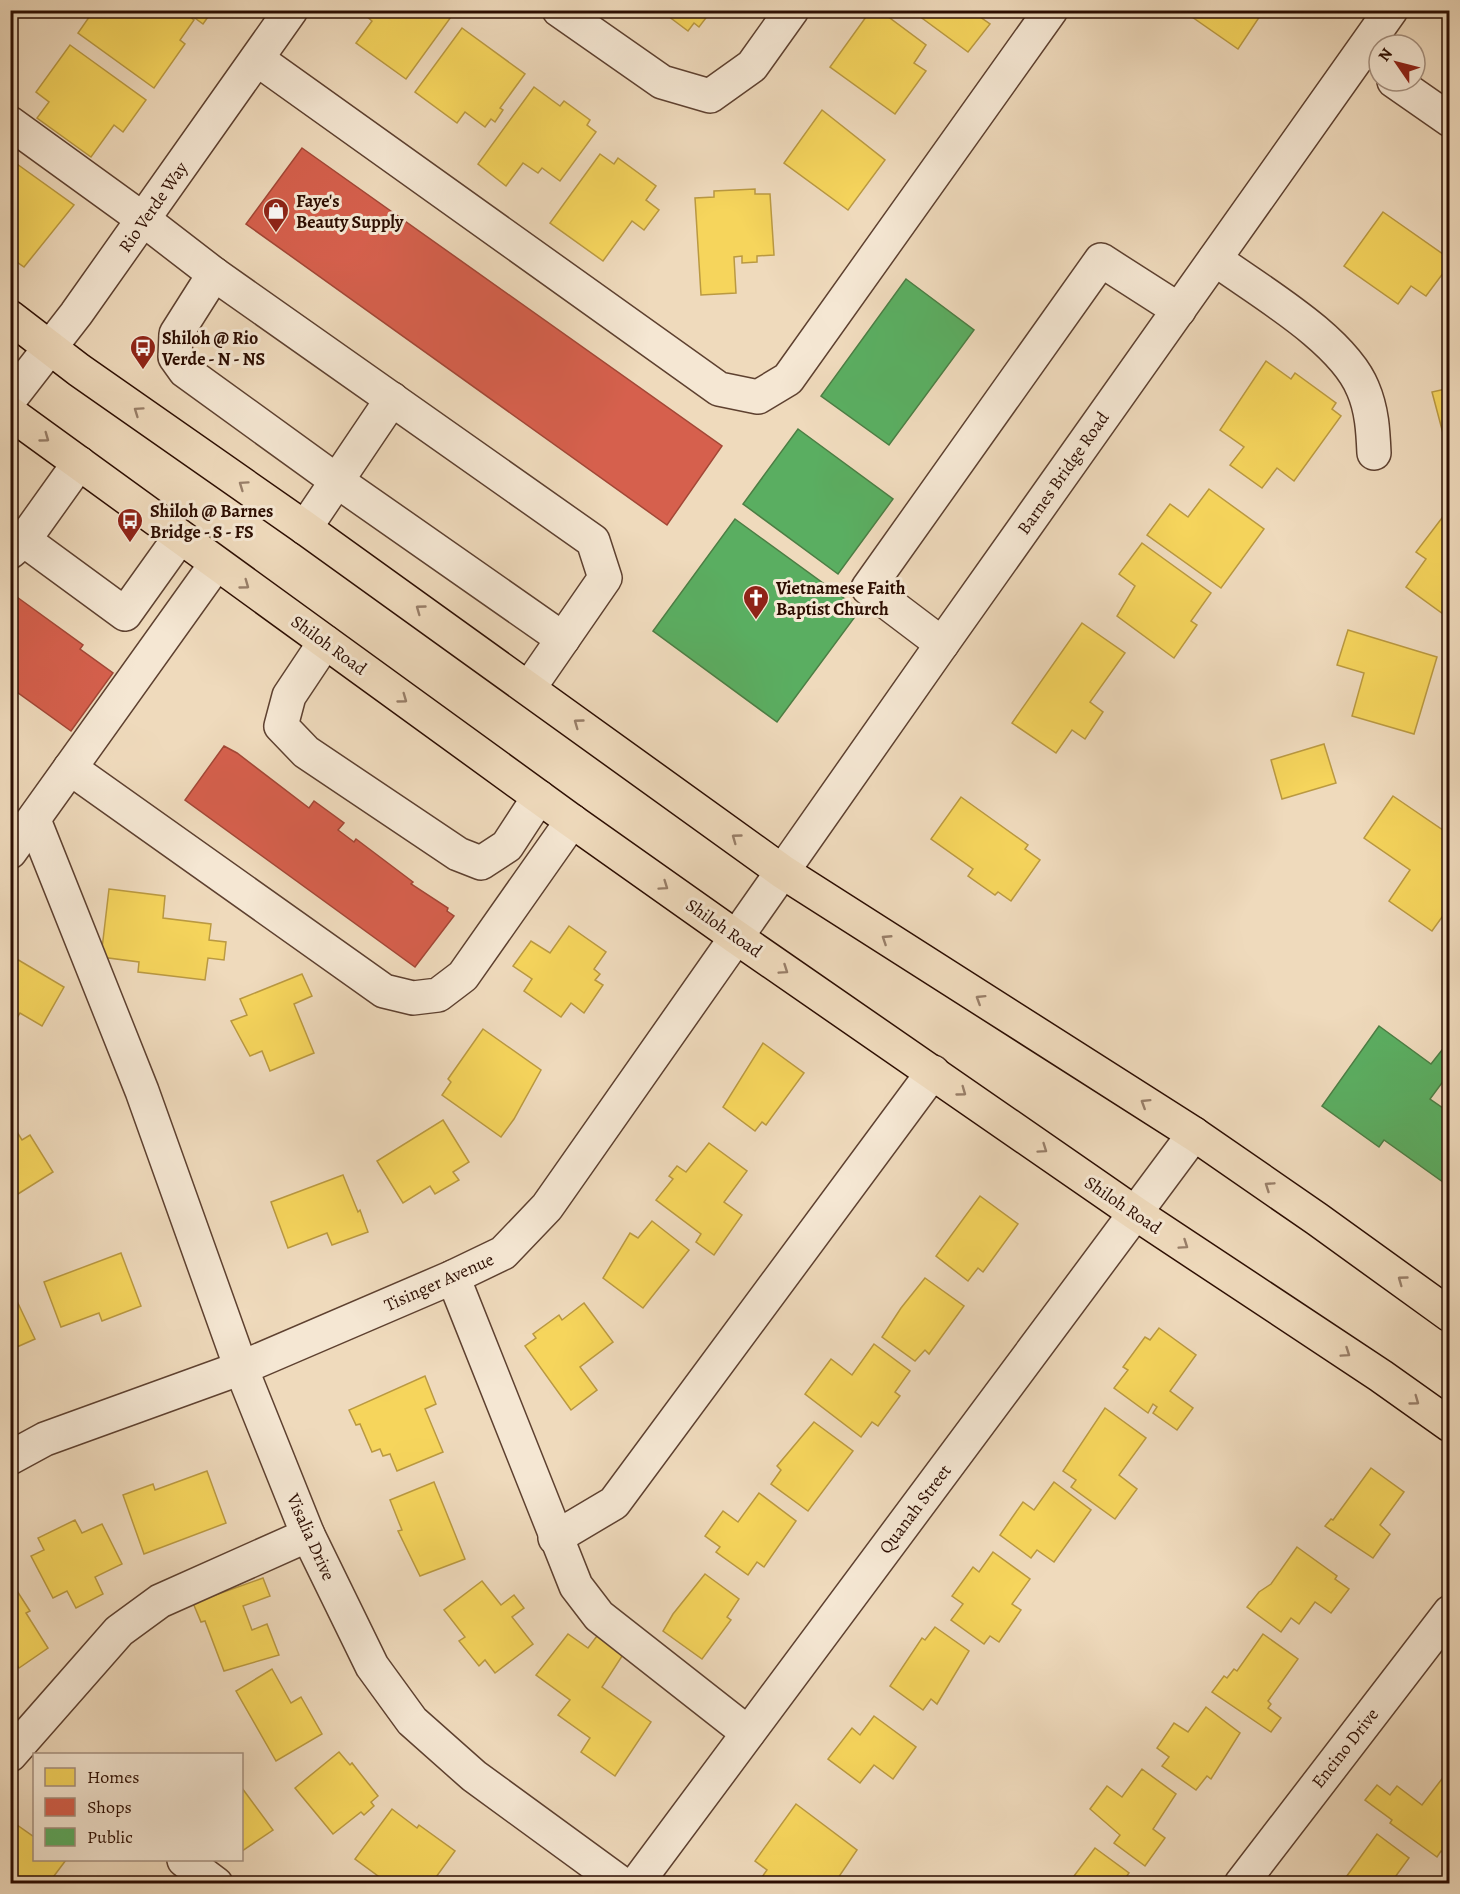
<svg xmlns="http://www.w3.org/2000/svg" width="1460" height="1894" viewBox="0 0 1460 1894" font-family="Alegreya,serif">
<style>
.homes{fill:#f6d55c;stroke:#ba9941;stroke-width:1.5}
.shops{fill:#d6604d;stroke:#a34736;stroke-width:1.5}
.public{fill:#5aae61;stroke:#4c7e44;stroke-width:1.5}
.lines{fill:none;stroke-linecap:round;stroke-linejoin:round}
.minor-casing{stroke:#5e4130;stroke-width:36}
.major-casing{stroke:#2d0e02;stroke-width:36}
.minor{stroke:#f5e7d3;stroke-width:33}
.major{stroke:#efdabc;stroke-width:33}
.oneway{stroke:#987e68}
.labels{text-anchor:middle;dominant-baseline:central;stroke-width:6;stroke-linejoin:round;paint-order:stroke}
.poi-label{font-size:18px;font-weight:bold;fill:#2d0e02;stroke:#f5e7d3;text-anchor:start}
.street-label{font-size:18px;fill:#2d0e02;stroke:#f5e7d3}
</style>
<rect width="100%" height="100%" fill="#efdabc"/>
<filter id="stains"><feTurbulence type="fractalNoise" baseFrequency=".00333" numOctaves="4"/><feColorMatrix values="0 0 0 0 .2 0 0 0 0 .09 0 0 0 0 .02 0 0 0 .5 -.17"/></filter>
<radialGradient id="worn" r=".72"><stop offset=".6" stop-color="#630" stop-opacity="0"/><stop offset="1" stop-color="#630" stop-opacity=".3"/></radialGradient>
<g class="homes">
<polygon points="94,10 119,10 127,16 131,10 181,10 194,20 180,40 185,44 154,88 78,33"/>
<polygon points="184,10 213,10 203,24"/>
<polygon points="442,10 451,17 406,79 356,43 372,21 359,10"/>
<polygon points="660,10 712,10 699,27 694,23 688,31"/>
<polygon points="871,10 879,10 926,45 914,63 926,71 895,114 830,67"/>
<polygon points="911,10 979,10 976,14 990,24 968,52"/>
<polygon points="1182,10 1264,10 1238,49"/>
<polygon points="462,28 525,74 500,108 503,110 495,122 491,119 485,127 465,112 457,123 415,92"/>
<polygon points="70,45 146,100 123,132 114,125 91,157 37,118 49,102 36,92"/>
<polygon points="534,87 560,106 564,101 590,120 587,125 596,132 560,181 542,168 538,173 523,163 506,186 478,164"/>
<polygon points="822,110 885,160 848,210 784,163"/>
<polygon points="600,154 614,164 618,158 656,186 646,200 659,210 644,230 632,221 603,261 550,223"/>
<polygon points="10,159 74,205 24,267 10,257"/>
<polygon points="755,189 755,194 770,194 774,255 757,256 757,262 742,263 742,256 734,257 736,293 701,295 695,198 714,197 714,191"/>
<polygon points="1383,212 1450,259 1450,264 1426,296 1411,286 1398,304 1344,266"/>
<polygon points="1266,361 1291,379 1295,373 1336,403 1332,409 1341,416 1294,481 1277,468 1262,488 1230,465 1244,447 1220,430"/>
<polygon points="1450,388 1450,456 1449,456 1432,392"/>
<polygon points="1209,489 1264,529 1221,588 1147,535 1170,504 1188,517"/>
<polygon points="1445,514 1450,517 1450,619 1406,587 1426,559 1416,552"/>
<polygon points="1142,543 1211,593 1191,621 1197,625 1174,658 1117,616 1135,586 1119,574"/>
<polygon points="1082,623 1125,653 1090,702 1103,712 1085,739 1072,730 1056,753 1012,723"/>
<polygon points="1348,630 1437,657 1414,734 1352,716 1364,673 1337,665"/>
<polygon points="1324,744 1336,783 1282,799 1271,760"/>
<polygon points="1393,796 1450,835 1450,906 1432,931 1389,901 1410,870 1364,838"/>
<polygon points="961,797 1028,845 1025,849 1040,860 1011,901 998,892 995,895 968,876 973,869 931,839"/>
<polygon points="109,889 165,896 163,918 211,924 209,940 226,942 224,960 208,958 205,980 138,972 139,962 101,957"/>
<polygon points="569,926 606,952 594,969 600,974 595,980 603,985 584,1013 571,1003 561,1017 524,991 532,979 513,966 531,941 550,953"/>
<polygon points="10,955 64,987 42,1026 20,1013 10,1029"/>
<polygon points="302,974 312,996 294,1004 314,1053 270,1071 262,1051 250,1056 231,1021 247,1015 240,999"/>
<polygon points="483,1029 541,1070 514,1119 501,1137 442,1095 451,1082 448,1079"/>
<polygon points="763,1043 804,1073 766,1125 762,1122 755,1131 723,1107"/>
<polygon points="443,1120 469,1162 453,1172 459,1180 435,1194 430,1186 403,1203 377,1161"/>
<polygon points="12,1124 22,1140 30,1135 53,1172 10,1199"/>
<polygon points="709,1143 747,1171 724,1202 742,1215 714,1255 696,1242 701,1234 656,1200 673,1179 669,1176 677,1166 686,1172"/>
<polygon points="343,1175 358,1212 360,1210 368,1232 332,1245 327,1233 288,1248 271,1202"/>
<polygon points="980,1196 1018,1224 983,1272 978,1268 968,1281 936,1256"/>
<polygon points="652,1221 689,1250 643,1308 603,1278 630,1233 638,1238"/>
<polygon points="121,1253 141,1306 102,1321 99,1313 61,1327 44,1282"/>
<polygon points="925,1278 964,1306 929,1354 925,1350 915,1361 882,1337 901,1308"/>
<polygon points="15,1297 35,1339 10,1350 10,1299"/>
<polygon points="584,1303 613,1342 580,1367 597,1390 571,1410 525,1346 536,1338 533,1334 559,1315 562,1320"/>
<polygon points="1159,1328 1196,1355 1170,1391 1193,1408 1177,1430 1153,1413 1157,1407 1153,1404 1148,1413 1114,1388 1128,1370 1123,1367 1145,1337 1150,1340"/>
<polygon points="874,1344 910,1371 895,1392 900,1396 878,1426 872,1422 861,1437 805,1394 831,1359 852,1375"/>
<polygon points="425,1376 436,1404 425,1409 443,1452 397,1471 390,1454 383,1456 380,1449 372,1452 360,1424 356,1425 349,1410"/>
<polygon points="1105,1408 1146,1438 1119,1475 1137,1489 1115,1519 1071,1487 1076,1480 1063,1471"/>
<polygon points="814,1422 853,1451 808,1511 771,1484 781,1470 777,1466"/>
<polygon points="1371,1468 1404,1492 1380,1525 1390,1534 1373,1558 1325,1526 1331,1519 1333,1520"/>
<polygon points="207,1471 226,1523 144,1554 123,1495 153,1484 155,1490"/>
<polygon points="434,1482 465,1559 420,1576 398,1531 402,1530 390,1500"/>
<polygon points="1054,1482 1091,1510 1054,1562 1037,1550 1031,1558 1000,1535 1023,1502 1034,1510"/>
<polygon points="759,1493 796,1521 764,1567 757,1562 748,1575 716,1552 720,1547 705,1536 723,1511 738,1522"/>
<polygon points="75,1520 82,1533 102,1524 122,1564 95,1577 103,1594 76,1608 67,1591 53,1598 31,1556 44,1550 38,1538"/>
<polygon points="1297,1547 1337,1576 1335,1579 1349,1589 1331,1613 1315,1602 1299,1624 1291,1618 1281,1632 1247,1607 1259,1592 1271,1584"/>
<polygon points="993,1552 1030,1579 1012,1604 1021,1610 999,1642 990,1636 984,1644 951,1620 963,1604 952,1596 973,1567 979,1572"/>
<polygon points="705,1574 739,1599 727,1617 731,1620 702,1659 663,1631 673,1614"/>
<polygon points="263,1578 270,1596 243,1606 252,1630 267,1624 279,1655 224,1671 205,1621 201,1622 193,1603"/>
<polygon points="10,1580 30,1611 26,1613 48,1648 19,1668 10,1655"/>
<polygon points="482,1581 501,1605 514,1595 524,1608 512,1617 533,1644 495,1673 485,1660 479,1666 459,1641 465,1637 444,1610"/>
<polygon points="935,1627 969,1651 937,1704 931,1699 923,1710 890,1686 922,1638 925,1640"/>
<polygon points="600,1632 626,1650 602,1687 651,1722 615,1776 581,1752 590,1738 558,1715 570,1700 536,1675 568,1634 588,1648"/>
<polygon points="1263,1634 1298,1659 1268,1701 1271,1704 1268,1708 1281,1718 1271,1732 1212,1692 1224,1676 1227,1678 1234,1669 1237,1671"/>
<polygon points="272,1669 291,1703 301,1697 322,1734 276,1761 236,1691"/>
<polygon points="1206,1707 1240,1733 1211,1779 1207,1776 1196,1790 1162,1766 1169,1757 1157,1748 1174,1723 1188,1732"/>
<polygon points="874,1716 916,1747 893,1779 874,1765 860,1783 828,1759 852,1728 860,1735"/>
<polygon points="339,1752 350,1765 352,1763 378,1796 371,1802 374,1806 364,1815 361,1812 333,1834 295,1788"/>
<polygon points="1142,1769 1176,1794 1153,1829 1165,1838 1145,1866 1114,1843 1120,1835 1090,1809 1107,1786 1122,1797"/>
<polygon points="1448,1771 1450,1772 1450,1858 1441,1851 1437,1857 1390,1823 1392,1820 1365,1800 1377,1785 1390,1795 1397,1786 1422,1805"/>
<polygon points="242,1788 273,1830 242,1851"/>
<polygon points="796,1804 857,1850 834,1884 757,1884 767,1870 755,1861"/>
<polygon points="392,1809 417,1828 419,1825 455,1851 431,1884 389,1884 355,1859"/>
<polygon points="10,1820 34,1837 34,1860 66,1860 48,1884 10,1884"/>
<polygon points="1377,1834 1409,1858 1390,1884 1348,1884 1344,1880"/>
<polygon points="1095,1848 1129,1873 1121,1884 1068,1884"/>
</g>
<g class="shops">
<polygon points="302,148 722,446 667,525 246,224"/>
<polygon points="10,592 83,645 80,649 113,673 71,731 10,687"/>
<polygon points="224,746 237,753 309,808 314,801 344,823 338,830 354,842 356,839 413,882 411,884 448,908 447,911 454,916 415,967 185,800"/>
</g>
<g class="public">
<polygon points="906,279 974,330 889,445 821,396"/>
<polygon points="798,429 893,499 838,574 743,504"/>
<polygon points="735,519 860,610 777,722 653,631"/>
<polygon points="1379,1026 1431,1064 1442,1050 1450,1055 1450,1072 1430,1099 1450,1113 1450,1187 1384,1140 1379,1147 1322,1106"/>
</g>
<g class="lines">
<defs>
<g id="minor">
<polyline points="559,10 662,82 710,96 752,66 792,10"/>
<polyline points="257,59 719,389 758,397 788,379 1051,10"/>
<polyline points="1394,81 1450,120"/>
<polyline points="10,123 144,220 214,274 593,541 605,578 529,688"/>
<path d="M 1215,259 C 1259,291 1343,339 1363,389 C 1372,410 1373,431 1374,453"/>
<polyline points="214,274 176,334 175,357 185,371 337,481 563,639"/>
<polyline points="10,399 76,314 291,10"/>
<polyline points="305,528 392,399"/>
<polyline points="24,540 125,614 180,537"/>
<polyline points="10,552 24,540 79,463"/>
<polyline points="325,642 289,696 281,726 306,752 458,854 481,863 507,846 539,797"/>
<polyline points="942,644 868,588 1101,260 1179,310"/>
<polyline points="70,768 384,991 413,998 438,995 463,976 572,821"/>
<polyline points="34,820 142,1091 241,1368 308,1535 372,1666 412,1721 474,1776 622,1884"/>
<polyline points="10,852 216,564"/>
<polyline points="453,1277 576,1586 599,1616 748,1733"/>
<polyline points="10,1458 45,1439 241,1368 453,1277 503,1253 547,1207 942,644 1391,10"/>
<polyline points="555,1538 614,1503 933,1072"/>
<polyline points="10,1755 119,1631 160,1601 308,1535"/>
<polyline points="184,1860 216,1884"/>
<polyline points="636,1884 1194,1134"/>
<polyline points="1241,1884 1450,1612"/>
</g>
<g id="major">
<polyline points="10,317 79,370 305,528 783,872 1194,1134 1317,1219 1450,1315"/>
<polyline points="10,413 572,821 736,937 1135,1213 1381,1376 1450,1425"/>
</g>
</defs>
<use href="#minor" class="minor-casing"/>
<use href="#major" class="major-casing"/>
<use href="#minor" class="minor"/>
<use href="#major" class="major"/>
</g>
<defs><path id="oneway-chevron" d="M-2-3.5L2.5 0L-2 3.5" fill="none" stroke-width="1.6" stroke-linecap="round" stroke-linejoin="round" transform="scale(1.5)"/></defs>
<g class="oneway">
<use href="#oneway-chevron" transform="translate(138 411) rotate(-145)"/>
<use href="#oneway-chevron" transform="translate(45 438) rotate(36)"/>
<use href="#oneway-chevron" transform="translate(243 485) rotate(-145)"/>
<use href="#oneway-chevron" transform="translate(245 585) rotate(36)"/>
<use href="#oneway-chevron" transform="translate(420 609) rotate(-144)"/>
<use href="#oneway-chevron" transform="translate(403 699) rotate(36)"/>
<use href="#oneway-chevron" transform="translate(578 723) rotate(-144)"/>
<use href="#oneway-chevron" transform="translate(736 838) rotate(-144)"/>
<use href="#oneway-chevron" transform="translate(664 886) rotate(35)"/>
<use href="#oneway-chevron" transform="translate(886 939) rotate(-147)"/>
<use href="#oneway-chevron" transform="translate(784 970) rotate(34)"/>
<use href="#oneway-chevron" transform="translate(980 999) rotate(-148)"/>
<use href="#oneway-chevron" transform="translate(962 1092) rotate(36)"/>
<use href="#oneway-chevron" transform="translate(1145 1103) rotate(-148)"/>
<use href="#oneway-chevron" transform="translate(1043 1149) rotate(35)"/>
<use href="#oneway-chevron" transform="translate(1269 1186) rotate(-146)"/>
<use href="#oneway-chevron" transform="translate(1184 1245) rotate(34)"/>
<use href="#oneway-chevron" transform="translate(1402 1280) rotate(-144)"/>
<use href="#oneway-chevron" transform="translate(1346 1353) rotate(34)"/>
<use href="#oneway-chevron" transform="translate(1415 1401) rotate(36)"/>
</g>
<defs>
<symbol id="shop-pin" viewBox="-11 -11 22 30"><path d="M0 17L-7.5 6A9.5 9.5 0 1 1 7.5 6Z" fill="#8f2418" stroke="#f5e7d3"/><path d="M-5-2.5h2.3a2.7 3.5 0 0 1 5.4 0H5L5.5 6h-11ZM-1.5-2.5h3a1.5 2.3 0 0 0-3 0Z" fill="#fff"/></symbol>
<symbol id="bus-pin" viewBox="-11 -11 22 30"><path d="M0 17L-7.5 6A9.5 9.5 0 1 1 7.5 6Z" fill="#8f2418" stroke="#f5e7d3"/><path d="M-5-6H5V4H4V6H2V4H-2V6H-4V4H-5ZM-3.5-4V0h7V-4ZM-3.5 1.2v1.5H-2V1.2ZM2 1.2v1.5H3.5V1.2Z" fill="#fff"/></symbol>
<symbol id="church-pin" viewBox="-11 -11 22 30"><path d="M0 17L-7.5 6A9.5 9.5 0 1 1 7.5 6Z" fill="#8f2418" stroke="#f5e7d3"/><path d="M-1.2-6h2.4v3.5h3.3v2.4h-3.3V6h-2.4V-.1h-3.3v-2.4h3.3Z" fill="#fff"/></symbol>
</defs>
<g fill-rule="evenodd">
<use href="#shop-pin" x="261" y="196" width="30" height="40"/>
<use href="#bus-pin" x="128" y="333" width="30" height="40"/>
<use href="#bus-pin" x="115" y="506" width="30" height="40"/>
<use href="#church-pin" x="741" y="583" width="30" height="40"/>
</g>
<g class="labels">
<g class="poi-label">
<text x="296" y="201">Faye's<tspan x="296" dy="21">Beauty Supply</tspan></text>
<text x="162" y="338">Shiloh @ Rio<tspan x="162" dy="21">Verde - N - NS</tspan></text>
<text x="150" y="511">Shiloh @ Barnes<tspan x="150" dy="21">Bridge - S - FS</tspan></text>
<text x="776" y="588">Vietnamese Faith<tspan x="776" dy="21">Baptist Church</tspan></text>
</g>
<g class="street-label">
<text transform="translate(153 207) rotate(-55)">Rio Verde Way</text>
<text transform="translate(1063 473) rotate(-55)">Barnes Bridge Road</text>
<text transform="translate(329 645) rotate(36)">Shiloh Road</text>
<text transform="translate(724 928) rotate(35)">Shiloh Road</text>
<text transform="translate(1123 1205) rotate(34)">Shiloh Road</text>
<text transform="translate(439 1282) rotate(-24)">Tisinger Avenue</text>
<text transform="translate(915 1509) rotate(-53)">Quanah Street</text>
<text transform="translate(311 1537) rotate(66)">Visalia Drive</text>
<text transform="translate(1345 1748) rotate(-52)">Encino Drive</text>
</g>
</g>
<rect width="1460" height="1894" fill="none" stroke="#efdabc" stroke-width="36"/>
<rect x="12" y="12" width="1436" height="1870" fill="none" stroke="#2d0e02" stroke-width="3"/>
<rect x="18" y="18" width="1424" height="1858" fill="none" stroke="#2d0e02" stroke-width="1.5"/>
<rect x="33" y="1753" width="210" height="108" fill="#f5e7d3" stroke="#a5907f" stroke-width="1.5"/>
<rect x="45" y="1768" width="30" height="18" fill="#f6d55c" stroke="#a5907f" stroke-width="1.5"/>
<text x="87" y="1783" font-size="18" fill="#2d0e02">Homes</text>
<rect x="45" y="1798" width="30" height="18" fill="#d6604d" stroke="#a5907f" stroke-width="1.5"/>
<text x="87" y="1813" font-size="18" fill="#2d0e02">Shops</text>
<rect x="45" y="1828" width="30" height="18" fill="#5aae61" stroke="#a5907f" stroke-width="1.5"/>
<text x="87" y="1843" font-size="18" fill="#2d0e02">Public</text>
<g transform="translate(1397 63) rotate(305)"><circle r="28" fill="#f5e7d3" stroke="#a5907f" stroke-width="1.5"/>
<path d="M0-4.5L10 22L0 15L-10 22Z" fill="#8f2418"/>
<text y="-9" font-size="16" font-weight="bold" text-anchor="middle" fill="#2d0e02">N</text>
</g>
<rect width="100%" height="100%" filter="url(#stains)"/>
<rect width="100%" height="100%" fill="url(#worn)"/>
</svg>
